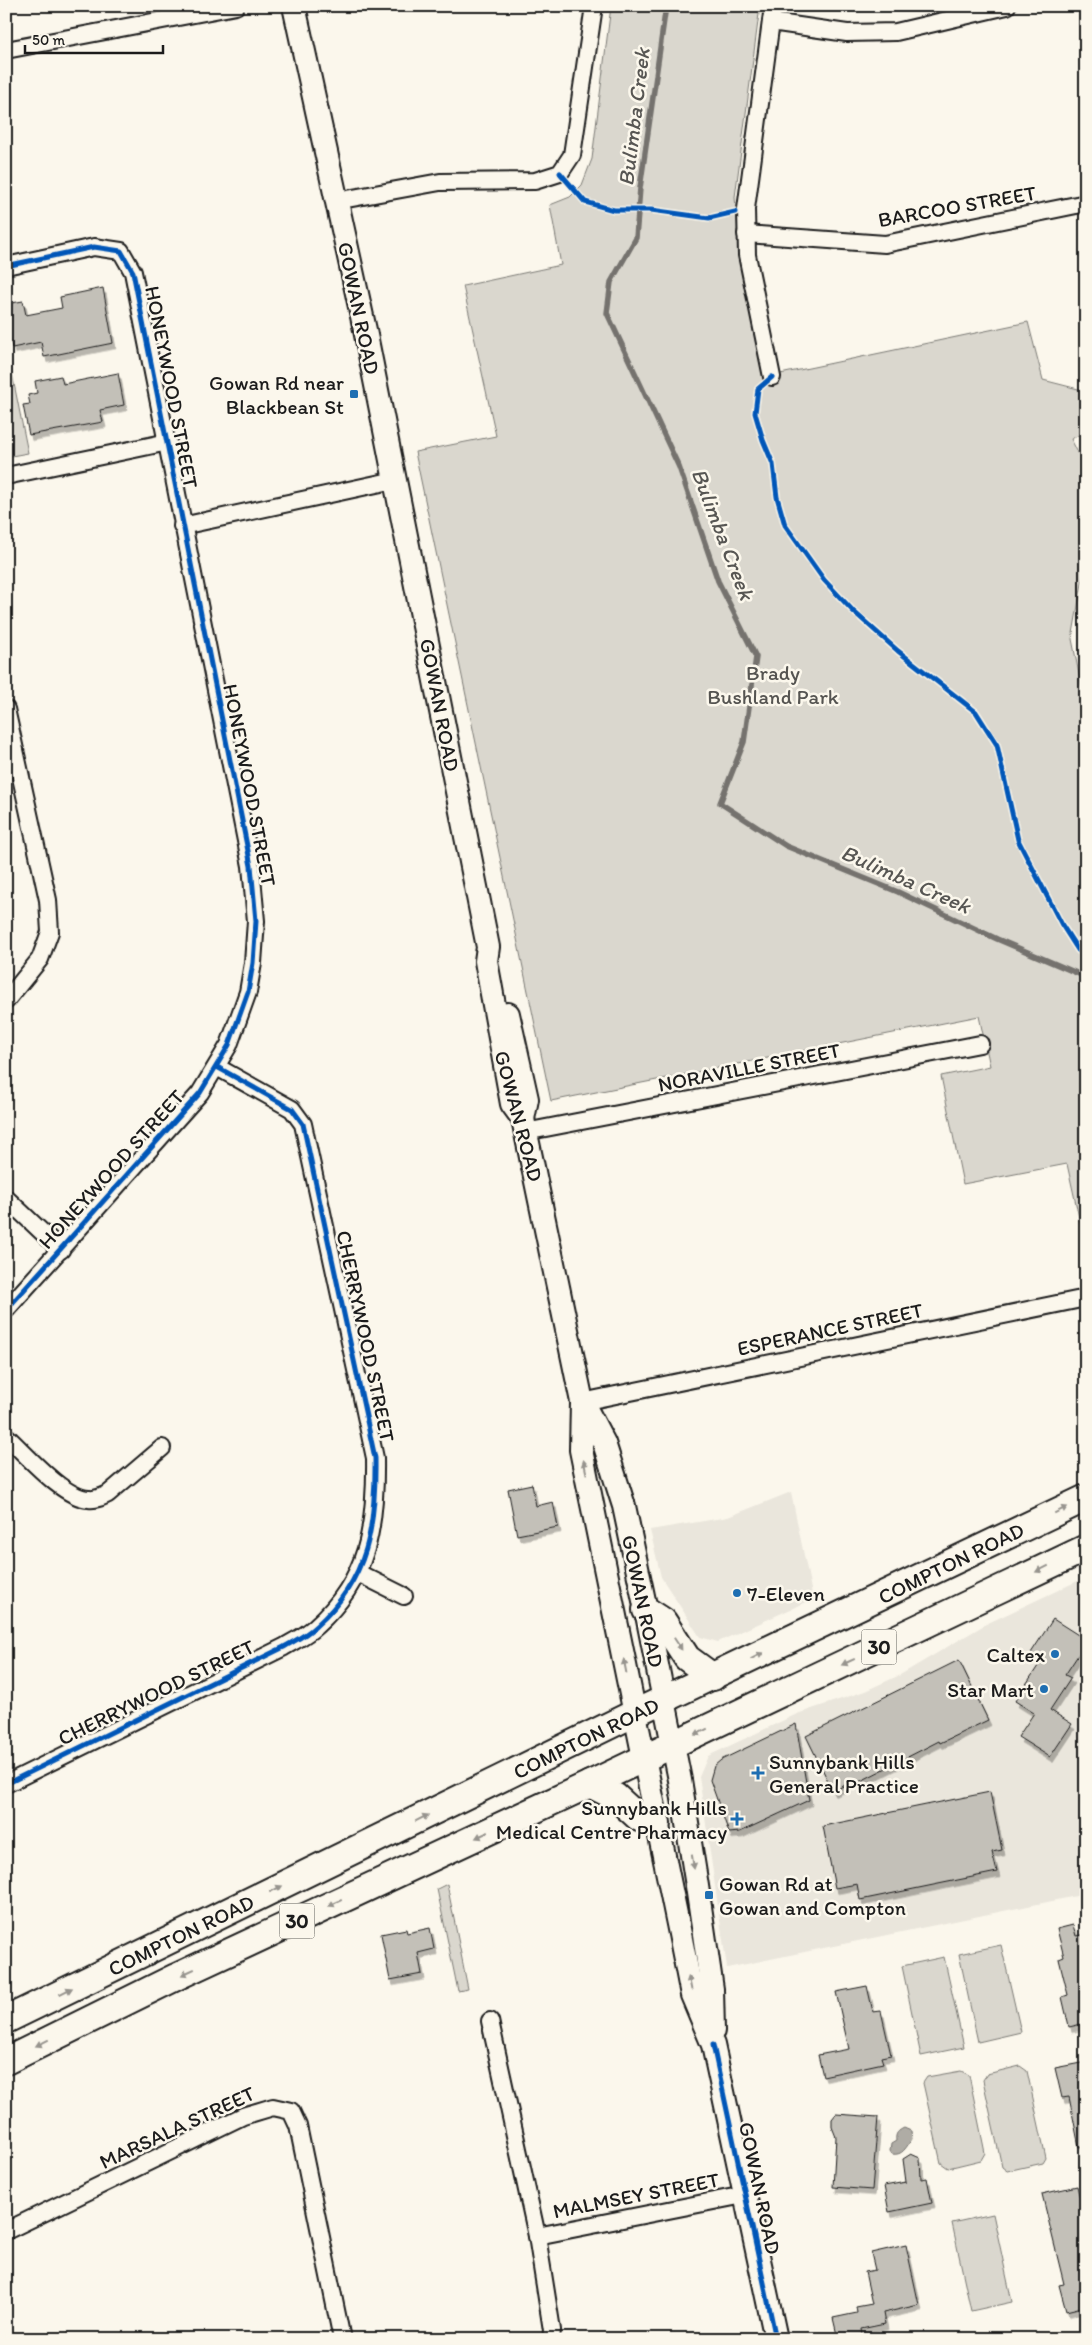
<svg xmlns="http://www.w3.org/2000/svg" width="1092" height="2345" viewBox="0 0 1092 2345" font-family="Itim,sans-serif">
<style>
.built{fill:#eae6dc}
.green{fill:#dad7ce;stroke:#7b7a75}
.water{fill:#afaca5;stroke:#74726e}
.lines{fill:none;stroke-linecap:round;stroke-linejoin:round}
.stream{stroke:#74726e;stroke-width:5.5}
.building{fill:#c3c0b8;stroke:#1c1c1c;filter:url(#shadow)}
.street-casing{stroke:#1c1c1c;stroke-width:20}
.secondary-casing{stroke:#1c1c1c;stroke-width:26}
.primary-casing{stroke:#1c1c1c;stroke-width:30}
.street{stroke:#fbf7ec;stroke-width:16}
.secondary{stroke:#fbf7ec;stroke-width:22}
.primary{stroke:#fbf7ec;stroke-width:26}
.cycleway-casing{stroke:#fbf7ec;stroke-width:8}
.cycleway{stroke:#0057b8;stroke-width:5}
.oneway{fill:#97948e}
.poi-dot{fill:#1f6fb2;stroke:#fbf7ec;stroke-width:2}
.labels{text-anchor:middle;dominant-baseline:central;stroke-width:5;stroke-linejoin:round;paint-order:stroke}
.shield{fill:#fbf7ec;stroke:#5f5e5a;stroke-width:1}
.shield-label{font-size:20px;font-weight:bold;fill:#1c1c1c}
.street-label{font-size:21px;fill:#1c1c1c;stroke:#fbf7ec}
.poi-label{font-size:21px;fill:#1c1c1c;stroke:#fbf7ec;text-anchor:end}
.park-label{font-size:21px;fill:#555451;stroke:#fbf7ec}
.water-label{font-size:22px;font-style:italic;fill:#575653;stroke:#fbf7ec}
</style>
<defs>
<filter id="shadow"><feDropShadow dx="3" dy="5.5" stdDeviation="0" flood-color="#0004"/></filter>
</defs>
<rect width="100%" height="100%" fill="#fbf7ec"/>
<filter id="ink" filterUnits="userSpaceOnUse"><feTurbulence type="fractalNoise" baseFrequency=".02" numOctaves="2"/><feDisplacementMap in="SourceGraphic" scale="10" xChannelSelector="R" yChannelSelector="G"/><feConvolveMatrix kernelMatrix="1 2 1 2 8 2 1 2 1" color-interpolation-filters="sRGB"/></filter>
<g filter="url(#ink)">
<g class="built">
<polygon points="791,1492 813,1599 718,1642 700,1637 661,1577 650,1530 728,1517"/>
<polygon points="1086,1577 1086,1894 727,1968 699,1777 708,1756 797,1714 865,1691 900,1675 986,1624"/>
</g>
<g class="green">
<polygon points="611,6 760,6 735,197 739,244 766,377 1028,322 1043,380 1086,391 1086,432 1071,439 1086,469 1086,561 1072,639 1086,709 1086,1249 1067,1164 963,1184 941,1076 990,1066 979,1016 551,1101 415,452 496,436 463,286 561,265 550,205 570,197 582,185 592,159"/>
<polygon points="6,344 28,453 6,457"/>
<polygon points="447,1884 468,1989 458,1991 437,1889"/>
<polygon points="1001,1945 1021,2032 978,2042 959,1954"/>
<polygon points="944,1957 964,2047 921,2056 902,1966"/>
<polygon points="1020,2066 1027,2071 1046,2158 1043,2163 1007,2171 1002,2167 983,2080 987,2074"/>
<polygon points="961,2071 969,2075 985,2153 981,2160 948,2168 941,2163 923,2083 927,2077"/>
<polygon points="993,2214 1012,2302 971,2311 952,2223"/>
</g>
<path class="water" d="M 904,2128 L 911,2131 L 912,2139 C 906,2147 903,2156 892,2154 L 890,2151 L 891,2144 L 896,2141 C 895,2133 898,2131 904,2128 Z"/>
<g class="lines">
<polyline class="stream" points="666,6 640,188 636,238 611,282 607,313 679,467 718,581 756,657 744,742 720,803 786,846 898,892 997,939 1086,977"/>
</g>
<g class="building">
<polygon points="103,288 113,343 44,357 41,342 12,348 6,322 6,304 23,301 26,315 62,308 60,297"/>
<polygon points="118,373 124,405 100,410 103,422 29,435 23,405 30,404 28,395 37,393 35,381 61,376 63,384"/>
<polygon points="532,1484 536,1506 553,1502 558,1527 517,1535 508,1489"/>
<polygon points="1053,1619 1086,1640 1086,1643 1065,1675 1071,1678 1050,1710 1072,1724 1050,1757 1018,1737 1034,1713 1015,1701 1042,1660 1031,1653"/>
<polygon points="959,1660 988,1720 940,1743 939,1741 857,1783 856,1780 833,1791 806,1736"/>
<polygon points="796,1724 809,1800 740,1832 729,1833 710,1780 714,1766 721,1760"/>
<polygon points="990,1792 1002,1850 992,1852 997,1872 860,1900 857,1884 835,1888 823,1826"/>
<polygon points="1073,1925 1076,1936 1086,1934 1086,2023 1069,2027 1062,1997 1068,1995 1059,1959 1064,1957 1057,1929"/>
<polygon points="430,1928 434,1949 418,1953 422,1974 390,1980 381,1934 406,1929 407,1933"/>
<polygon points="867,1986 873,2012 881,2011 891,2055 881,2057 883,2063 823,2076 818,2055 849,2049 836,1992"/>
<polygon points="1086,2062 1086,2146 1079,2147 1069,2097 1062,2098 1055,2068"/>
<polygon points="836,2114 878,2117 872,2190 833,2187 836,2137 832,2127 832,2119"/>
<polygon points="911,2154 920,2158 921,2179 927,2178 932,2203 889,2212 884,2186 906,2182 903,2159"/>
<polygon points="1077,2186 1086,2223 1086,2280 1082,2281 1086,2306 1066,2311 1059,2285 1064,2284 1042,2194"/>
<polygon points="906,2245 919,2305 883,2313 885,2324 861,2329 862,2335 838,2339 833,2318 857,2313 856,2307 872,2304 865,2272 875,2270 871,2253"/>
</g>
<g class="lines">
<defs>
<g id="street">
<polyline points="771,22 847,33 896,32 1007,6"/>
<polyline points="6,50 236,6"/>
<polyline points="336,201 440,182 535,181 560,173 572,155 594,6"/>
<polyline points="746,234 885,244 1086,203"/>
<polyline points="6,266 94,247 121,251 133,272 251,866 256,921 253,963 248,992 229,1045 200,1093 6,1310"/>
<polyline points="772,377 747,255 746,209 773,6"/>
<polyline points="6,476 168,442"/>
<polyline points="182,526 395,480"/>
<polyline points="6,709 48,900 50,932 40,959 6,1001"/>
<polyline points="525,1132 980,1044"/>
<polyline points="6,1198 61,1250"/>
<polyline points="582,1402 1086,1298"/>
<path d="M 6,1436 C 26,1454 63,1498 89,1499 C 96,1500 102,1497 108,1494 L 162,1448"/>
<polyline points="358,1573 404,1596"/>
<path d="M 6,1784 L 284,1647 C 294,1641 307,1635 316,1626 C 369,1579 376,1525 375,1458 L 303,1124 L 292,1109 L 217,1067"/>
<polyline points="490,2021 537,2236 552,2330 551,2339"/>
<polyline points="6,2231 243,2116 273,2107 291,2111 298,2126 342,2339"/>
<polyline points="537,2236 744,2195"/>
</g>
<g id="secondary">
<polyline points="294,6 365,330 488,947 486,961 512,1104 523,1119 582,1402 581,1450 679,1929 692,1995 713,2045 776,2339"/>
<polyline points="508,1014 527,1099 523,1119"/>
<polyline points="584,1405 604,1443 624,1506 646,1610 680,1780 697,1886 712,1989 713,2031"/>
</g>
<g id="primary">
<polyline points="646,1610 663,1621 687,1658 713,1677"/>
<polyline points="590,1784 616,1797 639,1818 657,1823"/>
<polyline points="6,2020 635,1713 1086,1498"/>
<polyline points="6,2061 176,1977 590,1784 1086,1548"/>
</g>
</defs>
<use href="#street" class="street-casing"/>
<use href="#secondary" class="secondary-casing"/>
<use href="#primary" class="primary-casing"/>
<use href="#street" class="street"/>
<use href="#secondary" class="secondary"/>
<use href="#primary" class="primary"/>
<defs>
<g id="cycleway">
<polyline points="560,173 585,202 614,210 651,210 709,218 735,212"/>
<polyline points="6,266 94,247 121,251 133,272 251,866 256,921 253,963 248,992 229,1045 200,1093 6,1310"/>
<polyline points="772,377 758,389 755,413 763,440 773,464 777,497 785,525 824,580 853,611 898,651 976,712 997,745 1018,840 1062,925 1078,950 1086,956"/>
<path d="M 6,1784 L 284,1647 C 294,1641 307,1635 316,1626 C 369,1579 376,1525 375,1458 L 303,1124 L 292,1109 L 217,1067"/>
<polyline points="713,2045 776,2339"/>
</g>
</defs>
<use href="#cycleway" class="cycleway-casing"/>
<use href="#cycleway" class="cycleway"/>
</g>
<defs><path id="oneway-solid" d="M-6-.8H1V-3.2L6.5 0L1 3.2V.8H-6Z" transform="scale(1.25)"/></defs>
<g class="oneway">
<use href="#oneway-solid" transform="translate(585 1467) rotate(-102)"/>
<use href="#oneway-solid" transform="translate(1061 1510) rotate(-26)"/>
<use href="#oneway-solid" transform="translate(1042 1569) rotate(154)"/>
<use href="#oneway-solid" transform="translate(678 1644) rotate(57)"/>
<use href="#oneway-solid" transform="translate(757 1656) rotate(-26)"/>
<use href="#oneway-solid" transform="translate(848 1662) rotate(155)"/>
<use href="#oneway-solid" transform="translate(625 1666) rotate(-101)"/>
<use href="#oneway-solid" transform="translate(701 1732) rotate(154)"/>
<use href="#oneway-solid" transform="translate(422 1818) rotate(-26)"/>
<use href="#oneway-solid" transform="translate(482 1835) rotate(155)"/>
<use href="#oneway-solid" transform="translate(693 1862) rotate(81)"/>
<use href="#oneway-solid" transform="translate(276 1889) rotate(-26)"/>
<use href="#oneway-solid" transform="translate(335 1903) rotate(155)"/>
<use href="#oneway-solid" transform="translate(188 1972) rotate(155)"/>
<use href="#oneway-solid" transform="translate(690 1983) rotate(-102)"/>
<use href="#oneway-solid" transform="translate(66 1991) rotate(-26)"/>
<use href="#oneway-solid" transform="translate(42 2043) rotate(154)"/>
</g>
</g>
<g class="poi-dot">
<rect x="349" y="389" width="10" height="10" rx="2.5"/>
<circle cx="737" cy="1593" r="5"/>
<circle cx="1055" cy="1654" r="5"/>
<circle cx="1044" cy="1689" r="5"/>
<path d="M755.5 1765.5h5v5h5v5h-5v5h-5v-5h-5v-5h5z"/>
<path d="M734.5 1811.5h5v5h5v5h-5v5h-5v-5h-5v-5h5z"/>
<rect x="704" y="1890" width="10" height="10" rx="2.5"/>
</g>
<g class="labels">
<g class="shield">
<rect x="861.5" y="1629.5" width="35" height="35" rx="4"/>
<rect x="279.5" y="1903.5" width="35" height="35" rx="4"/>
</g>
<g class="shield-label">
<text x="879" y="1647">30</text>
<text x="297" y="1921">30</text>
</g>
<g class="street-label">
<text transform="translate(957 206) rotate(-10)">BARCOO STREET</text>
<text transform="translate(359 308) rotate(78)">GOWAN ROAD</text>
<text transform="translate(172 387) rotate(79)">HONEYWOOD STREET</text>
<text transform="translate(440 705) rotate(79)">GOWAN ROAD</text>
<text transform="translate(250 785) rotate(79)">HONEYWOOD STREET</text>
<text transform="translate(749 1067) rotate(-11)">NORAVILLE STREET</text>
<text transform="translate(519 1116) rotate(75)">GOWAN ROAD</text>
<text transform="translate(111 1169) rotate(-48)">HONEYWOOD STREET</text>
<text transform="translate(830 1329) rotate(-12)">ESPERANCE STREET</text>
<text transform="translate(366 1336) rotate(78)">CHERRYWOOD STREET</text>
<text transform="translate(951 1563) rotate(-26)">COMPTON ROAD</text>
<text transform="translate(643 1601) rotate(78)">GOWAN ROAD</text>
<text transform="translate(156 1692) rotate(-26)">CHERRYWOOD STREET</text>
<text transform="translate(586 1738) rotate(-26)">COMPTON ROAD</text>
<text transform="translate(181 1935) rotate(-26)">COMPTON ROAD</text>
<text transform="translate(177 2127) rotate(-25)">MARSALA STREET</text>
<text transform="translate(760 2188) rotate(78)">GOWAN ROAD</text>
<text transform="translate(636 2195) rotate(-11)">MALMSEY STREET</text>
</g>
<g class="poi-label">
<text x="344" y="382">Gowan Rd near<tspan x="344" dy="24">Blackbean St</tspan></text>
<text x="747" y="1593" text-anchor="start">7-Eleven</text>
<text x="1045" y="1654">Caltex</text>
<text x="1034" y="1689">Star Mart</text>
<text x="769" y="1761" text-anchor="start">Sunnybank Hills<tspan x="769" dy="24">General Practice</tspan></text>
<text x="727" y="1807">Sunnybank Hills<tspan x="727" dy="24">Medical Centre Pharmacy</tspan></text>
<text x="719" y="1883" text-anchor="start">Gowan Rd at<tspan x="719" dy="24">Gowan and Compton</tspan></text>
</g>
<g class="park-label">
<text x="773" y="672">Brady<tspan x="773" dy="24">Bushland Park</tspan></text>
</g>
<g class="water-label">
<text transform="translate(634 117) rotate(-83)">Bulimba Creek</text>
<text transform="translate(723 534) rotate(69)">Bulimba Creek</text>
<text transform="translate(906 879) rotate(24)">Bulimba Creek</text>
</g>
</g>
<rect width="1092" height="2345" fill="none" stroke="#fbf7ec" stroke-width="25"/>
<rect x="12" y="12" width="1067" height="2320" fill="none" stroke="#1c1c1c" stroke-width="2" filter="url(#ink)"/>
<path d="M25 45v8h138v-8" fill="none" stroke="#1c1c1c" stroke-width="2.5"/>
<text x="32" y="45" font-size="15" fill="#1c1c1c" stroke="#fbf7ec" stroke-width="4" paint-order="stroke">50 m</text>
</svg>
